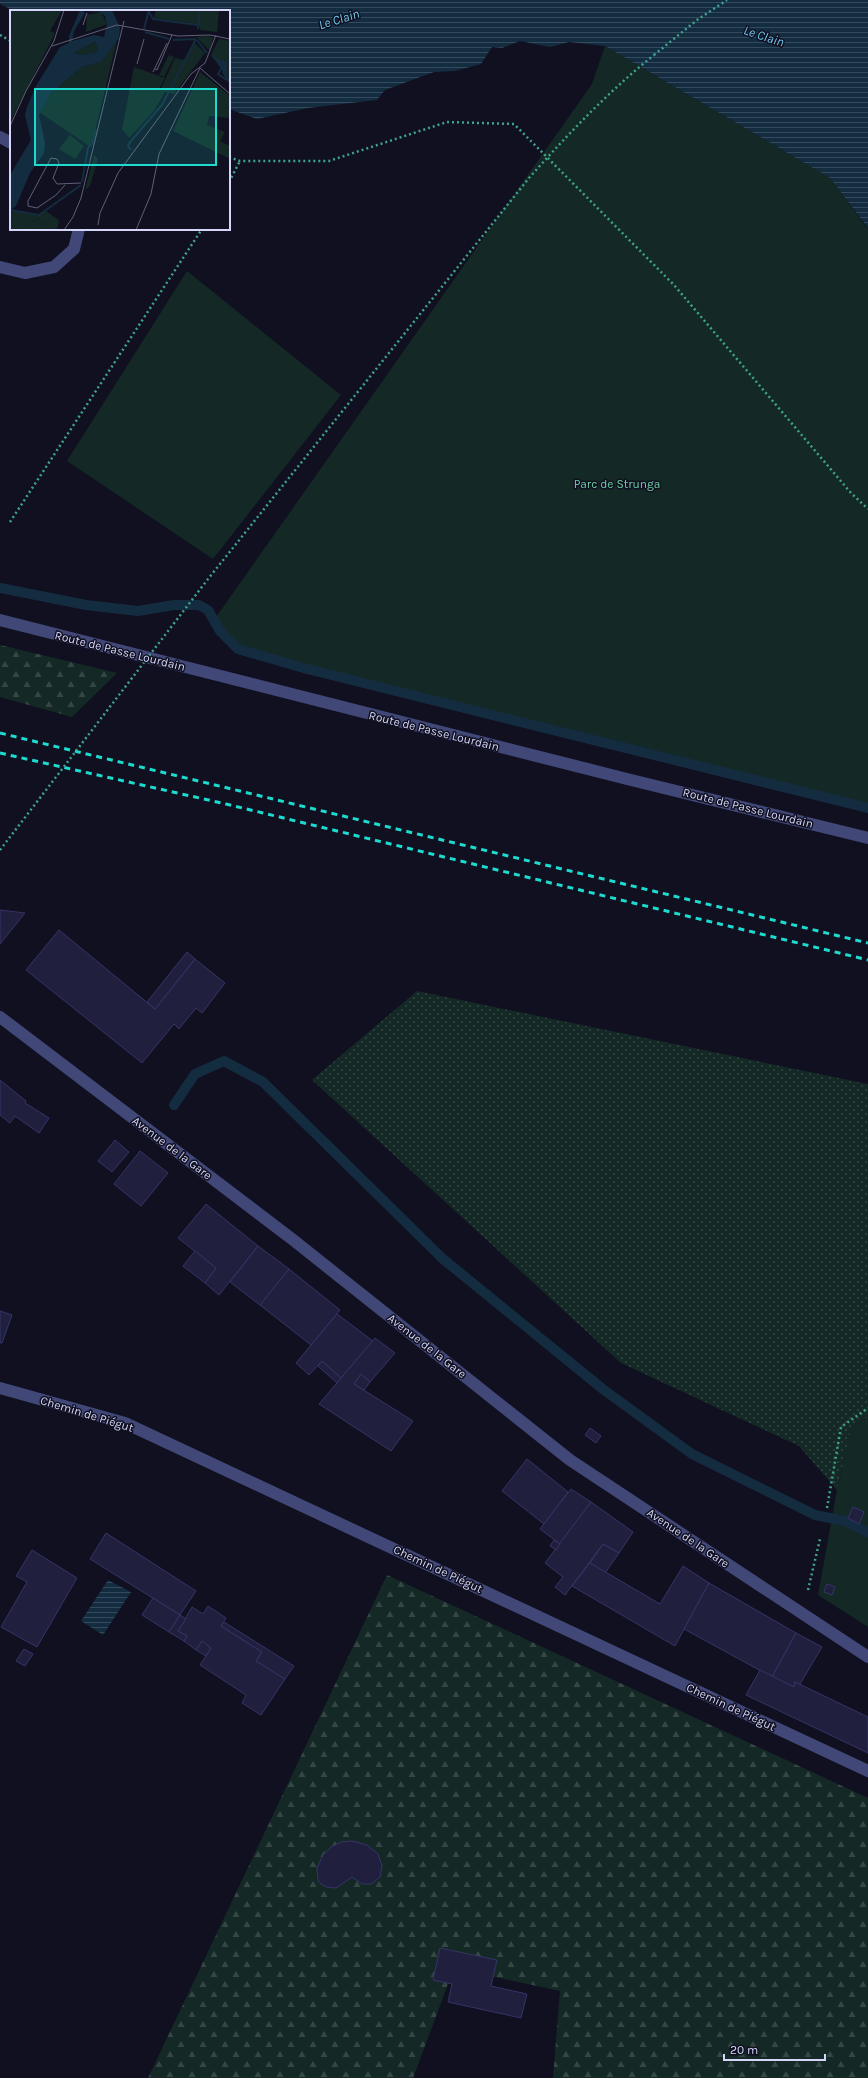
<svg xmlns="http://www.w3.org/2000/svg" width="868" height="2078" viewBox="0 0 868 2078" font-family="Karla,sans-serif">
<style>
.grass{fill:url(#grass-dots)}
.forest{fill:url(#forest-firs)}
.green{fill:#142925}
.water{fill:url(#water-rules)}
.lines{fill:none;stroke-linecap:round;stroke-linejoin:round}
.stream{stroke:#142c40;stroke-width:10}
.building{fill:#201f3e;stroke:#353467}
.path{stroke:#3ea48d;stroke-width:2.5;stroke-dasharray:2 3;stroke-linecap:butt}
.minor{stroke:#414878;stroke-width:12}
.rail{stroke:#1edbcf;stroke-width:3;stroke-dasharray:6 5;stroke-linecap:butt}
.path-bridge{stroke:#3ea48d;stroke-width:2.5;stroke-dasharray:2 3;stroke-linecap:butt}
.labels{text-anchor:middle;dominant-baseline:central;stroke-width:3;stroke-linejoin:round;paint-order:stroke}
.park-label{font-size:12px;fill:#6bcfa5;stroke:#101020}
.street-label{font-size:12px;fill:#d5d6f9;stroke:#101020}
.water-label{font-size:13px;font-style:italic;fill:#70c7eb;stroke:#101020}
.inset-river{fill:none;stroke:#142c40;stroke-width:2}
.inset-road{fill:none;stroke:#5f5f77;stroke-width:1}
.view{fill:#1edbcf;fill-opacity:0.15;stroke:#1edbcf;stroke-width:2}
.inset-edge{fill:none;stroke:#d5d6f9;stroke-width:2}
</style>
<defs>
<pattern id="grass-dots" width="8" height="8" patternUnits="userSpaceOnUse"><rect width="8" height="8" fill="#142925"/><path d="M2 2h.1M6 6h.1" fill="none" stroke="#354745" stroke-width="1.8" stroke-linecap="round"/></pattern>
<pattern id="forest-firs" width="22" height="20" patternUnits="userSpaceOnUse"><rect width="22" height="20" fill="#142925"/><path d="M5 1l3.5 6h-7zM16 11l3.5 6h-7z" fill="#354745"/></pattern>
<pattern id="water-rules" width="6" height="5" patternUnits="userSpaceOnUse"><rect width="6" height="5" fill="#142c40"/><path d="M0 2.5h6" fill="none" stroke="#354a5c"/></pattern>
</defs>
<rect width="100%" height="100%" fill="#101020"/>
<polygon class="grass" points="417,991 868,1084 868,1417 852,1427 837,1490 799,1446 621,1363 312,1080"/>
<g class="forest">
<polygon points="0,645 117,673 72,717 0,697"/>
<polygon points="387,1575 868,1798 868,2078 553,2078 560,1991 454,1968 413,2078 148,2078"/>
</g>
<g class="green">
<polygon points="605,46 830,178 868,229 868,807 238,649 220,631 214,620 592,84"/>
<polygon points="187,271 341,395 213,559 67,461"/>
<polygon points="868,1417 868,1627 818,1595 837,1490 852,1427"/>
</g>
<g class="water">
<polygon points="0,0 868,0 868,228 830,178 605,46 569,42 550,47 520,41 502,48 492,47 481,64 455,71 434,72 385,90 377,100 308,108 257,119 229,109 229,11 14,11 0,4"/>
<polygon points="108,1580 131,1592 103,1635 81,1621"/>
</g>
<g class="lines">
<g class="stream">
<polyline points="0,588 86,605 138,611 174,605 199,605 208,610 220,631 238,649 307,669 868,808"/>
<polyline points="174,1105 195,1074 224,1061 263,1082 443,1259 604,1390 692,1454 815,1515 845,1521 868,1532"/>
</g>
</g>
<g class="building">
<polygon points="0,910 25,913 0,944"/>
<polygon points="59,930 155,1009 195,959 225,983 202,1013 196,1008 179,1029 174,1024 142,1063 26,970"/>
<polygon points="187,952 195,959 155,1009 147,1002"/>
<polygon points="0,1080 26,1101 25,1103 49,1118 39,1133 15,1116 10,1123 0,1115"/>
<polygon points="115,1140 129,1152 112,1172 98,1161"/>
<polygon points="140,1151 168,1173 141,1206 114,1184"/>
<polygon points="206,1204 258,1246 219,1295 205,1283 216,1268 178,1238"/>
<polygon points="258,1246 289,1269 260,1305 230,1282"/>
<polygon points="195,1251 216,1268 205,1283 183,1266"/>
<polygon points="289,1269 340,1310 311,1345 260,1305"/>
<polygon points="0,1311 12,1315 2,1343 0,1343"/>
<polygon points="337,1314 373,1341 341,1378 322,1361 309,1375 296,1363"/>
<polygon points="375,1338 395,1353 370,1382 361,1374 354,1384 413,1421 391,1451 319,1404"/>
<polygon points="322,1361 341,1378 337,1383 318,1366"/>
<polygon points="361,1374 370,1382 364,1390 354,1384"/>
<polygon points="590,1428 601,1436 596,1443 585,1435"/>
<polygon points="527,1459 568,1492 544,1524 502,1491"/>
<polygon points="571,1489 591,1502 560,1544 540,1529"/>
<polygon points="591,1502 633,1532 619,1553 603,1544 565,1595 555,1587 563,1577 545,1563"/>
<polygon points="853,1507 864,1512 859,1524 848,1518"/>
<polygon points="106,1533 196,1591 180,1615 90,1559"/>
<polygon points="554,1540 560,1544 556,1550 550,1546"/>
<polygon points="603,1544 619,1553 605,1573 590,1563"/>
<polygon points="32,1550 77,1578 37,1647 1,1627 27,1582 16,1576"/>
<polygon points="590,1563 660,1604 683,1566 709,1583 675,1646 572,1586"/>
<polygon points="709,1583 796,1633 772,1677 684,1629"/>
<polygon points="827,1584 835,1587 832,1595 824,1592"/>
<polygon points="153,1598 180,1615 169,1632 142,1615"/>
<polygon points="208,1606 226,1618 221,1626 262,1652 256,1661 285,1679 261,1715 242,1703 246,1695 200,1665 211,1648 202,1641 196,1650 184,1641 187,1636 178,1631 192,1607 203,1614"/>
<polygon points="180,1615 186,1619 178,1631 187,1636 184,1641 169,1632"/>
<polygon points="224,1622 294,1666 285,1679 256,1661 262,1652 221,1626"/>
<polygon points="796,1633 822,1647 800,1684 795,1682 794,1687 772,1677"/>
<polygon points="202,1641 211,1648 206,1656 196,1650"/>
<polygon points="24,1649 33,1654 25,1666 16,1661"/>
<polygon points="760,1670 794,1687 795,1682 868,1717 868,1753 746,1695"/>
<polygon points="352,1841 367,1845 378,1854 382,1866 380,1877 371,1884 362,1884 352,1877 336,1888 327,1887 321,1884 318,1880 317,1868 323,1855 331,1847 341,1842"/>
<polygon points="440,1948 497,1960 491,1986 527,1994 521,2018 448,2002 452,1984 433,1980"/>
</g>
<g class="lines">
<g class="path">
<polyline points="0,35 11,41"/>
<polyline points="654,55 697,20 727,0"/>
<polyline points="229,157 240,161 329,161 447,122 514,124 674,285 851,493 868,509"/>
<polyline points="229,182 240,161"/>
<polyline points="10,522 202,229"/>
<polyline points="827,1508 841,1427 868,1408"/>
<polyline points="808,1590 820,1539"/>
</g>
<g class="minor">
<polyline points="0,137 11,143"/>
<polyline points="0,267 25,273 54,267 74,249 79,229"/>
<polyline points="0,620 627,779 868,838"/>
<polyline points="0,1017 292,1239 570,1460 868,1657"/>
<polyline points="0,1388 125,1423 868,1771"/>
</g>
<g class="rail">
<polyline points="0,733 868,943"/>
<polyline points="0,753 226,804 868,960"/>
</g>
<path class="path-bridge" d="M 0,850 L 208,579 L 529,178 C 568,134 608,92 654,55"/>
</g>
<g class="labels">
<g class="park-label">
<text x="617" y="484">Parc de Strunga</text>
</g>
<g class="street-label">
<text transform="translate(120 651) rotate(14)">Route de Passe Lourdain</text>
<text transform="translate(434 731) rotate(14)">Route de Passe Lourdain</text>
<text transform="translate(748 808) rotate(14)">Route de Passe Lourdain</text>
<text transform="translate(172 1148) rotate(37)">Avenue de la Gare</text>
<text transform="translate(427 1346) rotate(38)">Avenue de la Gare</text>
<text transform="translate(87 1414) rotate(17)">Chemin de Piégut</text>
<text transform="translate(688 1538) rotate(34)">Avenue de la Gare</text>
<text transform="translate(438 1569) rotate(25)">Chemin de Piégut</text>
<text transform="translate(731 1707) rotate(25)">Chemin de Piégut</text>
</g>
<g class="water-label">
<text transform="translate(339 19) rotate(-17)">Le Clain</text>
<text transform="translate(764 36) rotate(18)">Le Clain</text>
</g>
</g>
<g transform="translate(10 10)">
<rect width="220" height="220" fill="#101020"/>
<path d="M 146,0 L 209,0 L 207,22 L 190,20 L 189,14 L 144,8 ZM 124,57 L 155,68 L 149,79 L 155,82 L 144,101 L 119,128 L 112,119 ZM 43,206 L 49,210 L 47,220 L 10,220 L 29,208 L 32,216 Z" fill="#142925"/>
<path d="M 0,0 L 52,0 L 40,21 L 45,23 L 0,112 ZM 190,62 L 220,86 L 220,108 L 199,106 L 197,115 L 215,122 L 210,131 L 220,136 L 220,149 L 163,121 ZM 84,145 L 88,149 L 80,176 L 75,180 ZM 0,201 L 29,205 L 36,201 L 43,206 L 32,216 L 29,208 L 10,220 L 0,220 Z" fill="#142925"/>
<path d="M 91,2 L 97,14 L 76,22 L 77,5 ZM 199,26 L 203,28 L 200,41 L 186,27 ZM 209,29 L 220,31 L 220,71 L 201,45 ZM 107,30 L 82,134 L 79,136 L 29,102 L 41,83 L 72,57 L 87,53 ZM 86,32 L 88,38 L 86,42 L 73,45 L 63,43 ZM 185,33 L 195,43 L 164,84 L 150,81 L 165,48 L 175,50 ZM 159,45 L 164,47 L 154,67 L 149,65 ZM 60,125 L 74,136 L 65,149 L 49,139 Z" fill="#142925"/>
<path d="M 70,0 L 102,0 L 110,18 L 109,28 L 91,52 L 72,57 L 41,83 L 29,105 L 35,133 L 34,143 L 20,163 L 6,196 L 0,200 L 0,165 L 21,130 L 15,105 L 17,97 L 26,76 L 50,37 L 59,33 L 59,26 ZM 73,1 L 90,2 L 95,6 L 97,14 L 94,27 L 84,25 L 62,31 L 64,21 L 75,3 ZM 85,32 L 88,38 L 86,42 L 73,45 L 63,43 ZM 201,45 L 217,53 L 216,67 L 207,52 Z" fill="#142c40" fill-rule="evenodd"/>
<path class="inset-river" d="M 139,2 L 143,9 L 188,15M 134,19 L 139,0M 188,19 L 190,0M 135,22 L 159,29M 163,30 L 185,29M 187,30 L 197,43M 211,59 L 208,64 L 217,70M 213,62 L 220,73M 121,140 L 118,136 L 120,132 L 152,95 L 186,29M 72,172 L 78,138 L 82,134 L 86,119M 0,200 L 29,205 L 71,175"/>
<path class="inset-road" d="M 73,15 L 77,3M 42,36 L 107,15 L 168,26 L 200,25 L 220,29M 127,54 L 134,29M 145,59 L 147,60 L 162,25M 143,62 L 157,33M 0,116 L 16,81 L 44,31 L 54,0M 55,175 L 46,185 L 27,198 L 18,196 L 18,191 L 41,148 L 47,149 L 49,153 L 43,168 L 47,174 L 71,173M 88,215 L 90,203 L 108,163 L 181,64 L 195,53 L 206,25M 54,220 L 63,207 L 71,188 L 114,11M 126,220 L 141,184 L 149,144 L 190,58 L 220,84"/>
<path class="view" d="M 25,79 L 206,79 L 206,155 L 25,155 Z"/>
<rect width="220" height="220" class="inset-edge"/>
</g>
<path d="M724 2054v6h101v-6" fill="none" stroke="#d5d6f9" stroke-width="2"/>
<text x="730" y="2054" font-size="12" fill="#d5d6f9" stroke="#101020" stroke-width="3" paint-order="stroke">20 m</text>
</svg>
